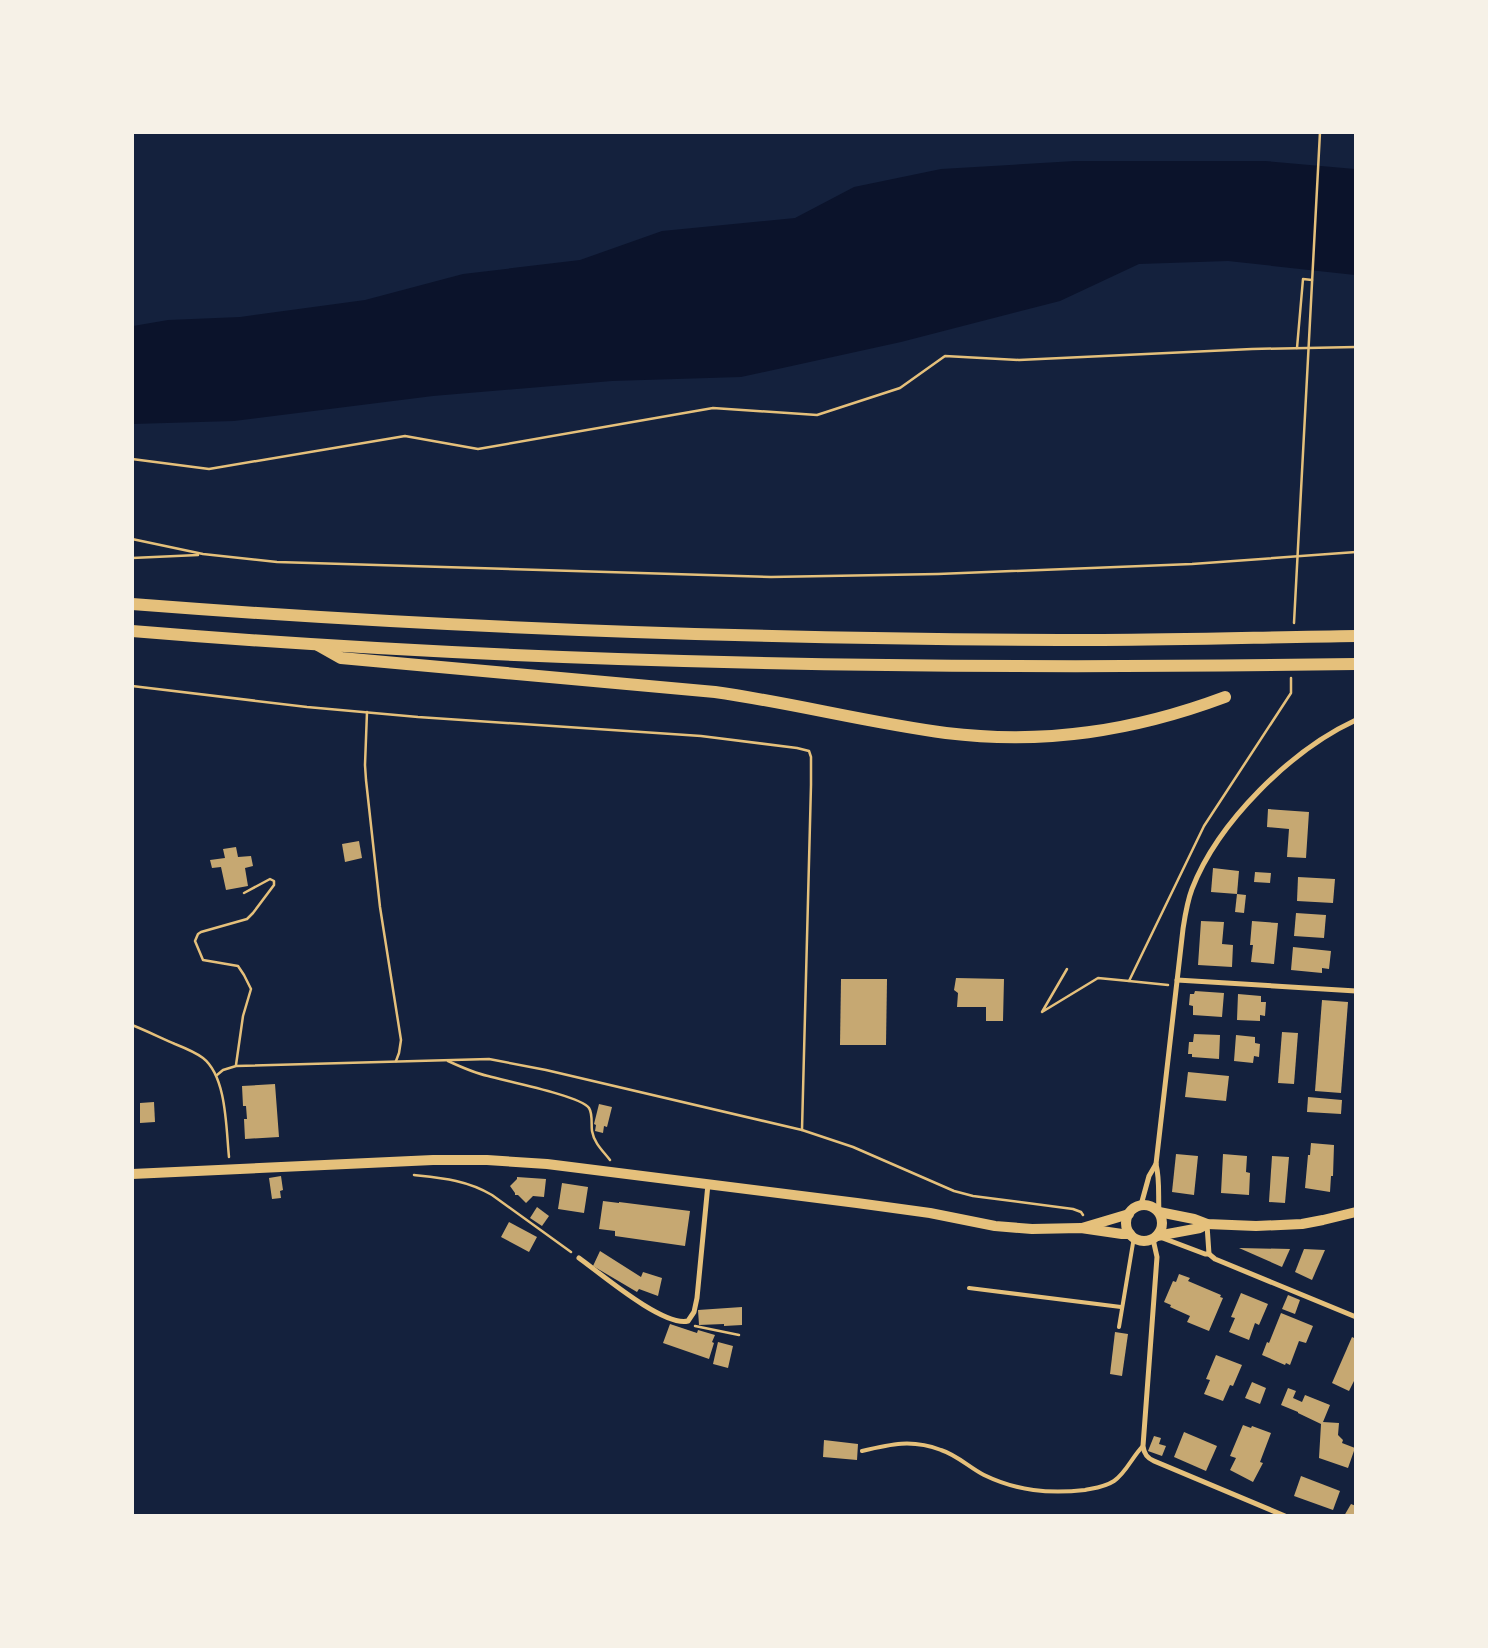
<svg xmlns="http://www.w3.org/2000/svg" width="1488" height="1648" viewBox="0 0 1488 1648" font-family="'DM Sans',sans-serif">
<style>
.water{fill:#0b132b}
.building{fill:#c6a872}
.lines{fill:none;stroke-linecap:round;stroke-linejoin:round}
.path{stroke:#e5c07b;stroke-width:2.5}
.service{stroke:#e5c07b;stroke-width:4}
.minor{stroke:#e5c07b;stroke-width:5}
.secondary{stroke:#e5c07b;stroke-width:10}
.motorway{stroke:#e5c07b;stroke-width:12}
</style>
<rect width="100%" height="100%" fill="#14213d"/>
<polygon class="water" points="1075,161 1265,161 1355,169 1355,275 1228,261 1139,264 1060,301 901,342 741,377 612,381 433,396 234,421 133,424 133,326 168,320 240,317 365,300 463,274 580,260 662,231 795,218 854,187 941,169"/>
<g class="building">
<polygon points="1268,809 1309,812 1306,858 1287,857 1289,829 1267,827"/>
<polygon points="359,841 362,858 345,862 342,844"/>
<polygon points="236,847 238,857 251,856 253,866 245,868 248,886 226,890 221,867 212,868 210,860 225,858 223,849"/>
<polygon points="1213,868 1239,871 1237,894 1211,892"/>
<polygon points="1255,872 1271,873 1270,883 1254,882"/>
<polygon points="1298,877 1335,879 1333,903 1297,901"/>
<polygon points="1237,894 1246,895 1244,913 1235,912"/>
<polygon points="1296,913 1326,915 1324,938 1294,936"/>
<polygon points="1201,921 1224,922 1222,944 1233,945 1232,967 1198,965"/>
<polygon points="1252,921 1278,923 1274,964 1251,962 1253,945 1250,945"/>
<polygon points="1293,947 1331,951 1329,969 1322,968 1322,973 1291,970"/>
<polygon points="956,978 1004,979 1003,1021 986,1021 986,1007 957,1007 958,993 954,990"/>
<polygon points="841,979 887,979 886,1045 840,1045"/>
<polygon points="1195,991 1224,993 1222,1017 1193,1015 1193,1006 1189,1005 1190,994 1194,994"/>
<polygon points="1238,994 1261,996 1261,1002 1266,1002 1265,1016 1260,1015 1260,1021 1237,1020"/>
<polygon points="1322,1000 1348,1002 1341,1093 1315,1091"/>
<polygon points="1282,1032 1298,1033 1294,1084 1278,1083"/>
<polygon points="1194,1034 1220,1035 1219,1059 1192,1057 1192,1054 1188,1054 1189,1042 1193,1042"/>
<polygon points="1236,1035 1255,1037 1255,1043 1260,1044 1259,1057 1254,1056 1253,1063 1234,1061"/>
<polygon points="1188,1072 1229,1076 1226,1101 1185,1097"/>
<polygon points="275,1084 279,1137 245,1139 244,1119 247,1119 246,1106 243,1106 242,1086"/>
<polygon points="1308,1097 1342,1100 1341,1114 1307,1112"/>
<polygon points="154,1102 155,1122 140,1123 140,1103"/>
<polygon points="599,1104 612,1107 607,1127 604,1126 603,1133 595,1131 596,1125 594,1124"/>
<polygon points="1311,1143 1334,1145 1333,1176 1331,1176 1330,1192 1305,1188 1308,1155 1310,1155"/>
<polygon points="1176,1154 1198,1156 1194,1195 1172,1192"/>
<polygon points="1223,1154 1247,1156 1246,1172 1250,1173 1249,1195 1221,1193"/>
<polygon points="1272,1156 1289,1157 1285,1203 1269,1202"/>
<polygon points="281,1176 283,1190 280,1191 281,1198 272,1199 269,1178"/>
<polygon points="517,1177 546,1179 544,1197 533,1196 526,1203 518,1195 515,1195 515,1193 510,1186 517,1179"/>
<polygon points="562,1183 588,1187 584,1213 558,1209"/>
<polygon points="603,1201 619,1203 619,1202 690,1211 685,1246 615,1236 615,1231 599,1229"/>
<polygon points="537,1207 549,1216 542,1226 530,1218"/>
<polygon points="509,1222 537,1237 529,1252 501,1237"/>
<polygon points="1239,1248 1290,1249 1282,1267"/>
<polygon points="1304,1249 1325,1250 1312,1280 1295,1272"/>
<polygon points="600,1251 641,1277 643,1272 662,1278 658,1296 639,1289 637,1292 593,1266"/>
<polygon points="1179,1274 1190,1278 1188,1281 1221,1295 1220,1297 1223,1298 1209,1331 1187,1322 1190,1316 1170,1307 1171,1305 1164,1302 1173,1281 1176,1282"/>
<polygon points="1241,1293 1268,1304 1259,1325 1255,1323 1249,1340 1229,1332 1235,1318 1231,1317"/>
<polygon points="1288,1295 1300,1300 1295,1314 1282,1309"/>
<polygon points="742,1307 742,1325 724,1326 724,1324 699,1325 698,1310"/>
<polygon points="1281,1313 1313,1326 1306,1343 1299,1341 1290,1365 1286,1363 1285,1365 1262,1355 1267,1342 1269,1343"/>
<polygon points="670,1324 697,1333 698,1330 715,1335 712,1342 714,1343 709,1359 663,1343"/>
<polygon points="1115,1332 1128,1334 1122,1376 1110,1374"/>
<polygon points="1352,1337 1356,1339 1356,1377 1349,1391 1332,1383"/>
<polygon points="718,1342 733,1346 728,1368 713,1364"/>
<polygon points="1216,1355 1242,1365 1233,1386 1230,1385 1223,1401 1204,1394 1210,1380 1206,1379"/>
<polygon points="1252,1382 1266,1388 1260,1404 1245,1398"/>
<polygon points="1288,1388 1296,1391 1293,1398 1302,1402 1305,1395 1330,1405 1323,1422 1339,1423 1338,1435 1343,1440 1342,1443 1355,1448 1348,1468 1319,1458 1321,1424 1298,1413 1298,1412 1281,1405"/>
<polygon points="1243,1425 1251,1428 1252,1426 1271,1433 1260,1462 1263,1463 1253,1482 1230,1470 1236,1458 1230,1456"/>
<polygon points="1184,1432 1217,1446 1206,1471 1174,1457"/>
<polygon points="1154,1436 1161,1438 1159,1444 1166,1446 1162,1456 1148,1451"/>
<polygon points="824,1440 858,1444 857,1460 823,1457"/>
<polygon points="1301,1476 1340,1491 1333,1510 1294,1496"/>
<polygon points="1351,1504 1356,1506 1356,1516 1344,1516"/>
</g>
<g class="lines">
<g class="path">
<polyline points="1297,348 1303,279 1312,280"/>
<polyline points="132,459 209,469 405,436 478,449 713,408 817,415 900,388 945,356 1019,360 1252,349 1356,347"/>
<polyline points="132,539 203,554 277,562 771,577 938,574 1192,564 1356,552"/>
<polyline points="132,558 198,555"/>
<polyline points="1294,623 1320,132"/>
<polyline points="132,686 307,707 418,717 701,736 797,748 809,751 811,757 811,785 802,1130"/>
<polyline points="367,712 365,765 366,780 380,907 401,1040 399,1053 396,1061"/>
<polyline points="1067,969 1042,1012 1098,978 1129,981"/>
<polyline points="1168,985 1129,981 1204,826 1291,693 1291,678"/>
<path d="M 132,1025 C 147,1031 161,1038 175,1044 C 185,1048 195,1052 203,1058 C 227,1077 226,1129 229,1157"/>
<path d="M 448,1061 C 461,1067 474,1073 488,1076 C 505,1081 581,1096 589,1108 C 593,1114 591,1125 592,1131 C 594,1143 603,1151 610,1160"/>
<polyline points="236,1065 243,1016 251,989 244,975 238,966 203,960 195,941 198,934 201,932 247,919 253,913 274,885 274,881 270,879 244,893"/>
<polyline points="217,1075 223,1070 236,1066 489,1059 546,1070 802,1130 853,1147 954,1191 973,1196 1073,1209 1081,1212 1083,1215"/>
<path d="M 414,1175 C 442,1178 467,1180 492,1195 L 571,1252"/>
<polyline points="695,1326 739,1335"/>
</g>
<g class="service">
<polyline points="969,1288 1121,1307"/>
<polyline points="1119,1327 1134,1237"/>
<path d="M 862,1451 C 891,1444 912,1439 941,1450 C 957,1455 970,1468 984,1475 C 1017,1491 1049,1494 1085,1490 C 1095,1488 1105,1487 1114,1481 C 1126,1473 1132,1457 1143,1446"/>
</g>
<g class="minor">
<polyline points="1177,980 1356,991"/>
<polyline points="1141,1205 1149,1176 1156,1164"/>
<path d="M 1159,1212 C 1158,1196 1160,1180 1156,1164 L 1183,929 C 1185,916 1187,902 1192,889 C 1218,822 1291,750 1356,720"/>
<polyline points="1207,1225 1209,1254"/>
<polyline points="1160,1237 1205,1254 1209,1254 1215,1259 1356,1317"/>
<path d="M 1153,1239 L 1157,1257 L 1143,1446 C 1144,1454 1147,1458 1154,1461 L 1285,1516"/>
<path d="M 579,1258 C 600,1273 663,1327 688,1321 L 694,1312 L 697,1298 L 708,1184"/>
</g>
<g class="secondary">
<polyline points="132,1174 433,1160 487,1160 547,1164 857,1203 930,1213 995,1226 1032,1229 1081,1228 1122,1234 1130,1234"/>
<circle cx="1144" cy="1223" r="18"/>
<polyline points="1159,1212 1194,1219 1207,1224 1256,1226 1302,1224 1323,1220 1356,1212"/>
<polyline points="1082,1228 1129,1214"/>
<polyline points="1157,1236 1200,1228 1207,1224"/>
</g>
<g class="motorway">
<path d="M 132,604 C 455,629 780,640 1103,640 C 1187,640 1271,637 1356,636"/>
<path d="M 132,631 C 539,665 948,670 1356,664"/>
<path d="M 318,645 L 341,658 L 715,692 C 793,703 869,723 946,733 C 1044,745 1134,731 1225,697"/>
</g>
</g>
<rect width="1488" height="1648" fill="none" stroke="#f6f1e7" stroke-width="268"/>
</svg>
